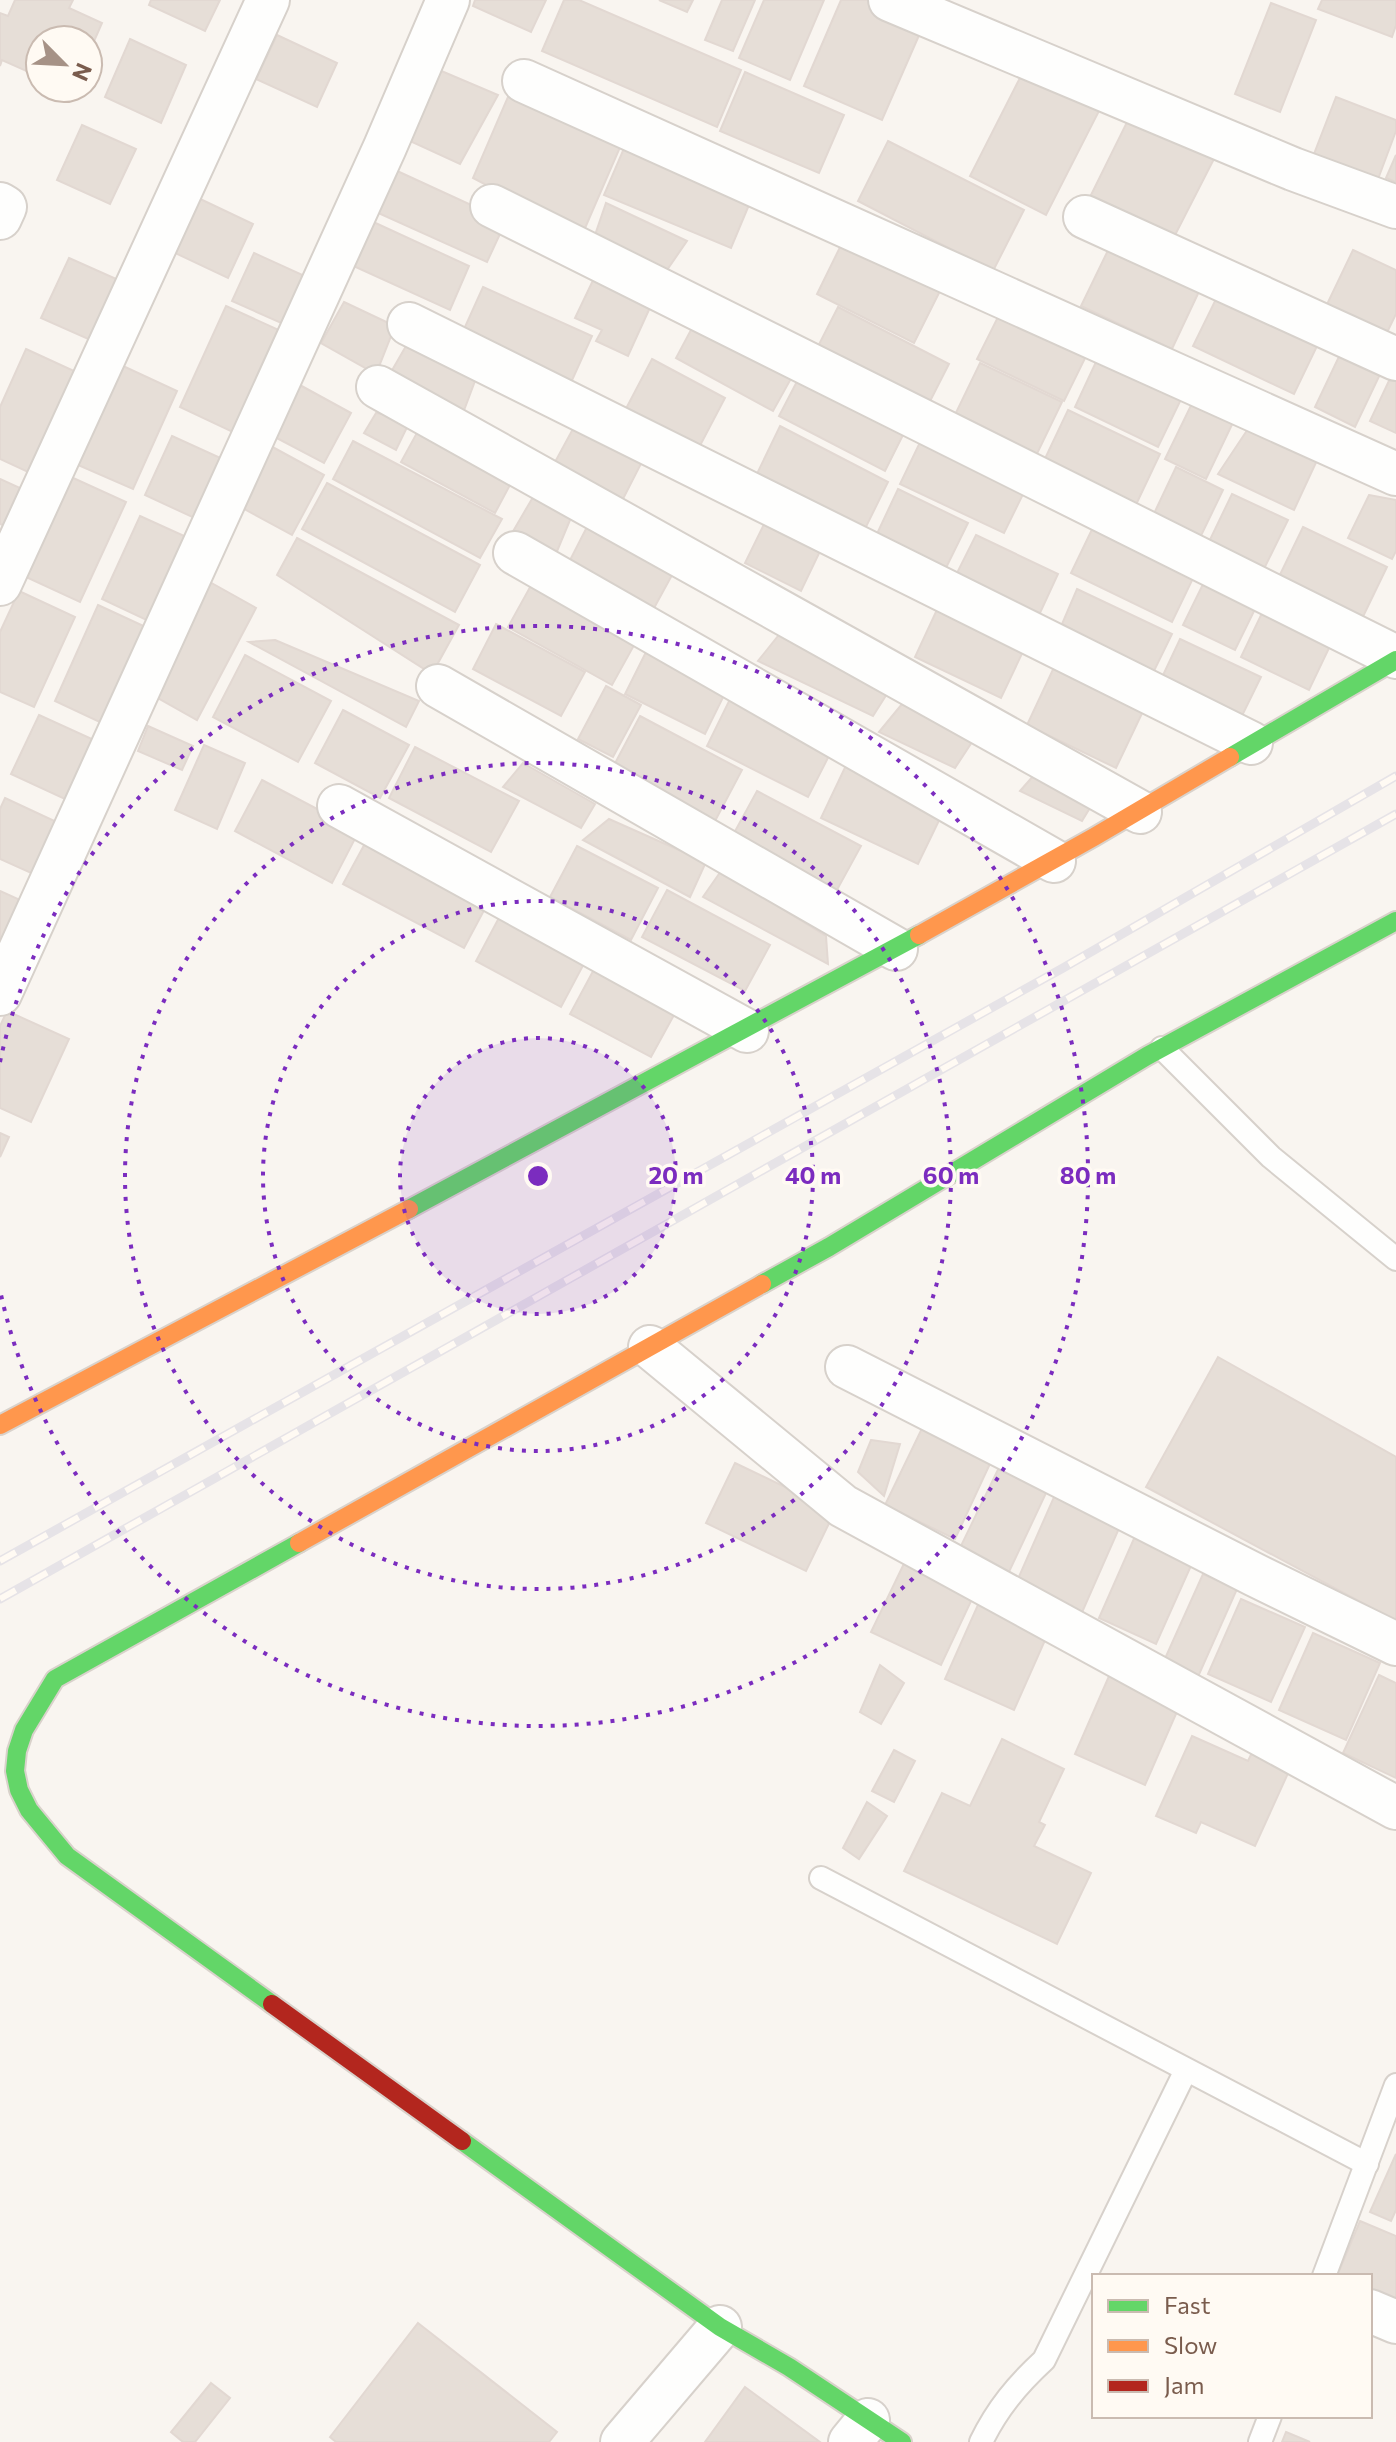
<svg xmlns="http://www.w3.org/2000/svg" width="1396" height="2442" viewBox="0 0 1396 2442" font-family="Commissioner,sans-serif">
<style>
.building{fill:#e6ded7;stroke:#e2d8d2;stroke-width:2}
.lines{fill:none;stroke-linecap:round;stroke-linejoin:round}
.lane-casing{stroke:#d7d1cb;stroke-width:26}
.street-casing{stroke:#d7d1cb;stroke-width:46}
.fast-casing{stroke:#d9d2cb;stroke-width:22}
.slow-casing{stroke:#d9d2cb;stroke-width:22}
.jam-casing{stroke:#d9d2cb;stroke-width:22}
.lane{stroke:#fefefd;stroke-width:22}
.street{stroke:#fefefd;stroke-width:42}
.fast{stroke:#63d668;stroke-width:18}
.slow{stroke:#ff974d;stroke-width:18}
.jam{stroke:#b3261e;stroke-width:18}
.rail-casing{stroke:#e6e3e7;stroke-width:9}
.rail{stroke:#fffaf3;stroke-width:6;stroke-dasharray:18;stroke-linecap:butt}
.ring{fill:none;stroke:#7b2cbf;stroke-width:4;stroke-dasharray:4 8}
.centre{fill:#7b2cbf;stroke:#fffaf3;stroke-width:4}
.ring-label{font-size:24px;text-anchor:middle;font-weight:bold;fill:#7b2cbf;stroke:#fffaf3;stroke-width:7;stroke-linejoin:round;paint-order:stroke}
</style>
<rect width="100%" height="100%" fill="#f9f5f0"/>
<g class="building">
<polygon points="15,0 73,0 69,8 102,23 88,55 88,40 40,40 40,77 2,60 0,66 0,13 8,16"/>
<polygon points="151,0 220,0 205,31 149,5"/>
<polygon points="475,0 546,0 531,32 473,6"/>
<polygon points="564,0 579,0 741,70 717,127 542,51"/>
<polygon points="659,0 693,0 687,12"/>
<polygon points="722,0 755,0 733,51 705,40"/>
<polygon points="764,0 824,0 790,80 739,58"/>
<polygon points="841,0 868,0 924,24 882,120 804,86"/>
<polygon points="1322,0 1396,0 1396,25 1392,37 1318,9"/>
<polygon points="1271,3 1316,20 1280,112 1235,94"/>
<polygon points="277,35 337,63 317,107 256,79"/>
<polygon points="130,39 186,65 161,123 105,97"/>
<polygon points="1025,68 1101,107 1046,215 970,176"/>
<polygon points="439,70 498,95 460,164 410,141"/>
<polygon points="745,72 844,115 819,173 720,131"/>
<polygon points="511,90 624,138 582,235 473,178"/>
<polygon points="1336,97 1396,120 1396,131 1378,179 1314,154"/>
<polygon points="1132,112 1216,155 1171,243 1088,201"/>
<polygon points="82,125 136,149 110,204 57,180"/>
<polygon points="628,139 754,193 731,248 604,195"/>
<polygon points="888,141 1024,210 993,271 858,201"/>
<polygon points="1396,155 1396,182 1386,178"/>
<polygon points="395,170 506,221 487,262 376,212"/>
<polygon points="196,197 253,224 228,278 171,251"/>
<polygon points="606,203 687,241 667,270 594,238"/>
<polygon points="369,220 469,266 450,310 349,264"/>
<polygon points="847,233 944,283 914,343 817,294"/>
<polygon points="1114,238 1204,281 1172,349 1081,306"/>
<polygon points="1353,250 1396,270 1396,314 1379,349 1319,321"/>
<polygon points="254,253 309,278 288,326 232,301"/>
<polygon points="69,258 123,282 95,342 41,318"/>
<polygon points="596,274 653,301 628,356 596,341 602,330 575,318"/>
<polygon points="483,287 592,336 569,387 460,338"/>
<polygon points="1217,297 1318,344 1294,394 1193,346"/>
<polygon points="344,302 395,326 376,374 321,343"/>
<polygon points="1005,303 1092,344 1064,401 977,359"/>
<polygon points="226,306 283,332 237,434 180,407"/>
<polygon points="838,307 949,364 922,417 811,360"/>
<polygon points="700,313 798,366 773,411 676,358"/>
<polygon points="410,339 478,373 463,413 387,379"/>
<polygon points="1344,346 1384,366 1355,427 1315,407"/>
<polygon points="26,349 87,377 41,478 0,459 0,407"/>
<polygon points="1102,349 1186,389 1158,447 1075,407"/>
<polygon points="652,359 725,398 693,459 620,420"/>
<polygon points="980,363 1062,402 1033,462 951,423"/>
<polygon points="123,366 177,391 133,489 78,465"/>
<polygon points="805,366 911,419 885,471 779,416"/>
<polygon points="1396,366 1396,433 1370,421"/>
<polygon points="298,384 351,413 324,463 271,435"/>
<polygon points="1198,391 1239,410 1206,479 1165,459"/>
<polygon points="1068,410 1160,454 1133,511 1041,467"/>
<polygon points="376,413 411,419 396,450 364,433"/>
<polygon points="581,414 648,450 623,499 555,462"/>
<polygon points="424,420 518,470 495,513 401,462"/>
<polygon points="780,426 888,482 861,537 753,482"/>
<polygon points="1248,429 1319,456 1294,510 1218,474"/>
<polygon points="172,436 227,461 201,521 145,495"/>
<polygon points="923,436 1027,486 1004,533 900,484"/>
<polygon points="353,441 502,519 480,558 333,479"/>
<polygon points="267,444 324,475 292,535 235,504"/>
<polygon points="1176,467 1223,490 1197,544 1150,522"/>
<polygon points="71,477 126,502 80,602 26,577"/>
<polygon points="0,479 33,494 16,531 0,524"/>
<polygon points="327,483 480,565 455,612 302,529"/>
<polygon points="898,489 968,523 944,572 875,538"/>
<polygon points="536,492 573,513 555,556 512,533"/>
<polygon points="1232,494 1288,520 1260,577 1205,550"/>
<polygon points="1369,495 1396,500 1396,551 1392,559 1348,538"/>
<polygon points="769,514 824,543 801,591 745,563"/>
<polygon points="140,516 193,540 155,624 102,599"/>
<polygon points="591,519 677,566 653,610 568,564"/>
<polygon points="1096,521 1197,570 1172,622 1071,573"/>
<polygon points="1303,527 1387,567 1358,627 1274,587"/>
<polygon points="976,535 1058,574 1040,613 955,577"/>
<polygon points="297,538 459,625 432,674 277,575"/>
<polygon points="539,571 643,629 612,685 508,627"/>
<polygon points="1206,578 1258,603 1235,650 1183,625"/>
<polygon points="208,581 256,608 197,720 149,693"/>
<polygon points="1077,589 1172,634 1153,673 1062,624"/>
<polygon points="19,591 75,617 34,707 0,692 0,632"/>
<polygon points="941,601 1027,643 1001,698 915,657"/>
<polygon points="98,605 150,629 106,725 55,701"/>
<polygon points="1262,613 1330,646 1309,690 1241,657"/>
<polygon points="496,624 585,672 561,716 473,669"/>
<polygon points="782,631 890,689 873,716 758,661"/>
<polygon points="1180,639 1261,677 1236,728 1156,690"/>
<polygon points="275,640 419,701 406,727 249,642"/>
<polygon points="652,640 732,679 705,734 625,694"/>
<polygon points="245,655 331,701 298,762 213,717"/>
<polygon points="1056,663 1146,705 1116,768 1027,725"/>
<polygon points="606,686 641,705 613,757 578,739"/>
<polygon points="733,693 835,744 808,797 707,746"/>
<polygon points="902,704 976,736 955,768 879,732"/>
<polygon points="343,710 409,745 380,798 315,763"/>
<polygon points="39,715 94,740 67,800 11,774"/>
<polygon points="640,716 742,770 714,823 612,769"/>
<polygon points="148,726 193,746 182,770 138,751"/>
<polygon points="204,745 245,763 217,829 175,810"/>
<polygon points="415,747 519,801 491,852 389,798"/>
<polygon points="850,757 947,804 918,864 821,818"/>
<polygon points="523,763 595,804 581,828 503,787"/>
<polygon points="1034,775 1093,803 1082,821 1020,791"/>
<polygon points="262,780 359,831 332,883 235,831"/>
<polygon points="757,791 861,846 832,899 728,844"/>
<polygon points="5,798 63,825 40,877 0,859 0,809"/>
<polygon points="609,819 706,862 690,897 583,840"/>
<polygon points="369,836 489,901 464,948 343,884"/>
<polygon points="577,846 658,888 631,940 550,897"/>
<polygon points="721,871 826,936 828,964 703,897"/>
<polygon points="667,890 770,945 745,991 642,937"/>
<polygon points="0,891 20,900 0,944"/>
<polygon points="502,912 587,958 561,1007 476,961"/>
<polygon points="599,960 680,1004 651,1057 570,1014"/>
<polygon points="7,1011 69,1039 31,1122 0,1108 0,1026"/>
<polygon points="0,1133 9,1137 0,1157"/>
<polygon points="1218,1357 1396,1457 1396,1621 1146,1487"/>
<polygon points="926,1420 995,1453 955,1539 885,1505"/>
<polygon points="871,1440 900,1444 884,1496 858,1472"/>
<polygon points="1006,1453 1054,1476 1008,1574 959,1550"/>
<polygon points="735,1463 835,1511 806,1571 706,1523"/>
<polygon points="1058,1488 1124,1517 1080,1617 1014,1588"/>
<polygon points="1136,1534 1194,1559 1156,1644 1099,1618"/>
<polygon points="911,1549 980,1582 941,1665 871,1632"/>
<polygon points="1203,1574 1237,1589 1197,1679 1163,1663"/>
<polygon points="981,1598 1050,1629 1014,1710 945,1679"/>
<polygon points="1241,1599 1305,1627 1271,1702 1208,1674"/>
<polygon points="1313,1633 1380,1663 1346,1740 1279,1710"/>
<polygon points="880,1665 904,1683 881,1724 860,1712"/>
<polygon points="1379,1675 1396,1683 1396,1778 1343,1753"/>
<polygon points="1109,1676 1179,1707 1145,1785 1075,1754"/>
<polygon points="1192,1736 1248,1761 1256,1744 1294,1760 1255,1846 1201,1822 1196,1833 1156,1816"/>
<polygon points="1002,1739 1064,1769 1039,1822 1045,1825 1034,1846 1091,1873 1057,1944 904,1871 942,1793 970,1806"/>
<polygon points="894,1750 915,1761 894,1802 872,1791"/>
<polygon points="867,1802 887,1816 859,1859 843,1848"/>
<polygon points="1396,2154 1396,2210 1391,2221 1370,2212"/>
<polygon points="1360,2221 1396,2236 1396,2313 1370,2302 1370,2276 1337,2276"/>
<polygon points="418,2323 557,2432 549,2442 336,2442 330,2437"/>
<polygon points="211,2383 230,2398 195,2442 183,2442 171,2432"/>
<polygon points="745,2387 820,2442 705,2442"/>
<polygon points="1286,2432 1310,2442 1282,2442"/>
</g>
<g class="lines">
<defs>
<g id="lane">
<polyline points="1162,1048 1271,1157 1396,1259"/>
<polyline points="821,1878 1367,2164"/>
<polyline points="1324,2276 1396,2085"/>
<path d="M 981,2442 C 997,2409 1017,2385 1044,2360 L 1186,2070"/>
<polyline points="1260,2442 1270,2416"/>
</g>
<g id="street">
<polyline points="890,0 1293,169 1396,207"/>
<polyline points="524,81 1396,474"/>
<polyline points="0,204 5,207 0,218"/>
<polyline points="492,206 1396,657"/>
<polyline points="1085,217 1396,359"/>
<polyline points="409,324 1251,743"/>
<polyline points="378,387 1140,812"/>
<polyline points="515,553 1054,861"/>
<polyline points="0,584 268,0"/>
<polyline points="438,686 896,949"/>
<polyline points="339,806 747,1031"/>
<polyline points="0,994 385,147 448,0"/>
<polyline points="650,1347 843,1506 1396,1808"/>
<polyline points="847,1367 1255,1575 1396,1644"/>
<polyline points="1370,2311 1396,2322"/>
<polyline points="622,2442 720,2327"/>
<polyline points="850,2442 868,2420"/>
</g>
<g id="fast">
<polyline points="1230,757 1396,660"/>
<polyline points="409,1209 919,935"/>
<polyline points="762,1284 829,1247 1147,1056 1396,921"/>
<polyline points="272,2004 67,1856 29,1810 19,1790 15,1771 17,1751 24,1730 55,1679 299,1543"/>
<polyline points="462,2141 720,2327 789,2367 902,2442"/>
</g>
<g id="slow">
<polyline points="919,935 1094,837 1230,757"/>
<polyline points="0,1425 409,1209"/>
<polyline points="299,1543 762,1284"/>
</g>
<polyline id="jam" points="272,2004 462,2141"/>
</defs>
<use href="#lane" class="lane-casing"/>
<use href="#street" class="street-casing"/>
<use href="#fast" class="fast-casing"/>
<use href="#slow" class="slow-casing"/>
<use href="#jam" class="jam-casing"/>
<use href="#lane" class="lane"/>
<use href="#street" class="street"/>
<use href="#fast" class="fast"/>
<use href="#slow" class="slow"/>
<use href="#jam" class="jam"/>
<defs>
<g id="rail">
<polyline points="0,1561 1063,968 1396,776"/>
<polyline points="0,1599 1396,814"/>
</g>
</defs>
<use href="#rail" class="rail-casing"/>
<use href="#rail" class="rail"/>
</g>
<circle cx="538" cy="1176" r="138" fill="#7b2cbf" fill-opacity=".12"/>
<g class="ring">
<circle cx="538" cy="1176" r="138"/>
<circle cx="538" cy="1176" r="275"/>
<circle cx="538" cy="1176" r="413"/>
<path d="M0 1062A550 550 0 1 1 0 1290"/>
</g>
<circle cx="538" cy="1176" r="12" class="centre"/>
<g class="ring-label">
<text x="676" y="1184">20 m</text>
<text x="813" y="1184">40 m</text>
<text x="951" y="1184">60 m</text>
<text x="1088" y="1184">80 m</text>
</g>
<rect x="1092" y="2274" width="280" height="144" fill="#fffaf3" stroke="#cabbb1" stroke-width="2"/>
<rect x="1108" y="2300" width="40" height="12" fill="#63d668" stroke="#cabbb1" stroke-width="2"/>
<text x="1164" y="2314" font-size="24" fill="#7a5c4d">Fast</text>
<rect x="1108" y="2340" width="40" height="12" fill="#ff974d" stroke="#cabbb1" stroke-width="2"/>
<text x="1164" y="2354" font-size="24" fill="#7a5c4d">Slow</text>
<rect x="1108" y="2380" width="40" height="12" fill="#b3261e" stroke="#cabbb1" stroke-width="2"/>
<text x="1164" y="2394" font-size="24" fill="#7a5c4d">Jam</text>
<g transform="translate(64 64) rotate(114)"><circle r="38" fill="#fffaf3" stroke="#cabbb1" stroke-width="2"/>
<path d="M0-6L14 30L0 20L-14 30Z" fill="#a69286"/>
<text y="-12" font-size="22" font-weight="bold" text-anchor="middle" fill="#7a5c4d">N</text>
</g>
</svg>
